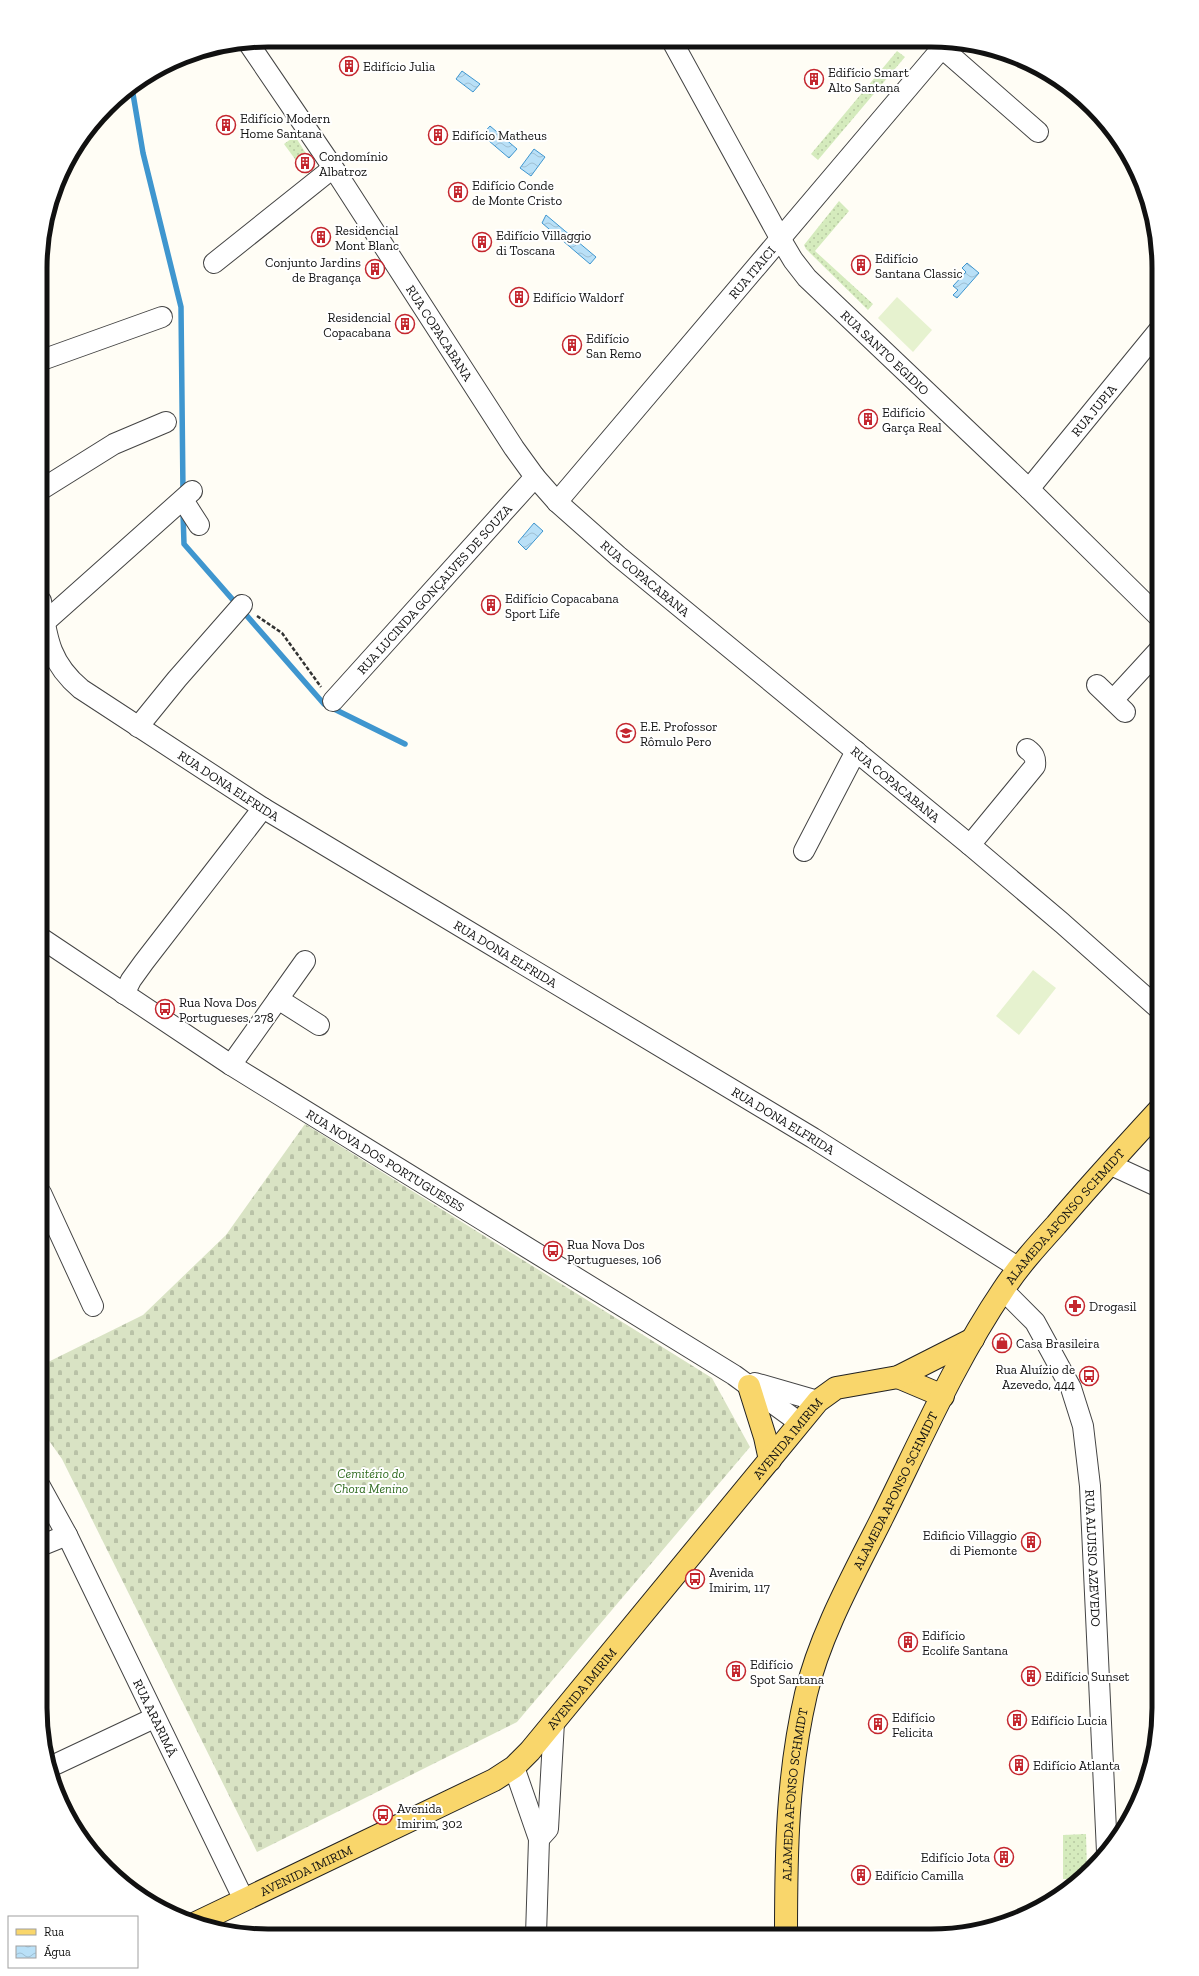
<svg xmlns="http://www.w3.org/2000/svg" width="1199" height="1976" viewBox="0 0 1199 1976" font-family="'Zilla Slab',serif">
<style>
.cemetery{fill:url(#cemetery-stones)}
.garden{fill:url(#garden-dots)}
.pitch{fill:#e6f2cf}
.water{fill:url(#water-waves);stroke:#3f96cf}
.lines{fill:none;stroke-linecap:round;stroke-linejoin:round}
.stream{stroke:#3f96cf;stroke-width:5.5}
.minor-casing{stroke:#444;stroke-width:22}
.major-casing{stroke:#222;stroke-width:24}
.path{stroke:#333;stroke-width:2.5;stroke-dasharray:4 2;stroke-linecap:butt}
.minor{stroke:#fff;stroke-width:20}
.major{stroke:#f9d66b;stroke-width:22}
.labels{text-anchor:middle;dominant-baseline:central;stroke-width:4;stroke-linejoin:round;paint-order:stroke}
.poi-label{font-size:13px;fill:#111;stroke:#fff;text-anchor:start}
.street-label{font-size:13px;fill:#111;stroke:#fff}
.park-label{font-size:13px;font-style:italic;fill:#2f6b1f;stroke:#fff}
.rim{fill:none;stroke:#111;stroke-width:5}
</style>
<defs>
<pattern id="cemetery-stones" width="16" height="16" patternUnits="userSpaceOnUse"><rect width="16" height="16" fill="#d9e3c4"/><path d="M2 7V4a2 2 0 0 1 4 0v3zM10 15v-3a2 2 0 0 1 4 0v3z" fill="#b9c2a7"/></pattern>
<pattern id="garden-dots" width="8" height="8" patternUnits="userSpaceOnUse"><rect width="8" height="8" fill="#d5ebbd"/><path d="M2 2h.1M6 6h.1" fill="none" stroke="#b6c8a1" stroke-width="1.8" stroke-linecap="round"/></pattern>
<pattern id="water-waves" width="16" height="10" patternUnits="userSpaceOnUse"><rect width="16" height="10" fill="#b9e0f7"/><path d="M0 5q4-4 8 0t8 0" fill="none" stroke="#9ebfd3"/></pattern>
</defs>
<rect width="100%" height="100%" fill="#fffdf5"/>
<polygon class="cemetery" points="305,1124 712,1378 750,1447 517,1722 257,1852 62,1459 40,1428 40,1366 143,1315 226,1235"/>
<g class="garden">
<polygon points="897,51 905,57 818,160 811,154"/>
<polygon points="295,136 315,168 306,174 284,144"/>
<polygon points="839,201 849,211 815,251 873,304 868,310 806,249 804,245"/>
<polygon points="1086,1834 1087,1872 1077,1882 1077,1879 1063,1879 1063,1835"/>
</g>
<g class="pitch">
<polygon points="897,297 932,330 913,352 878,318"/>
<polygon points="1033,970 1056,988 1019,1035 996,1016"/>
</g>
<g class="water">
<polygon points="462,71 480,84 473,92 456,79"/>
<polygon points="490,126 517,149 509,158 482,135"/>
<polygon points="534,149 545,157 531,176 520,168"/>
<polygon points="546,215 596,257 590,264 542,223"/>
<polygon points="967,263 979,273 957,298 953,295 958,290 953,286 966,272 962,268"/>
<polygon points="534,523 543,531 526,550 518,542"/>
</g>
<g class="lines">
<g class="stream">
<polyline points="132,88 143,153 181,307 183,493"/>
<polyline points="183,513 184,544 324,704 405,744"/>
</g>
<defs>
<g id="minor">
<path id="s1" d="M 672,41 L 780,238 L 793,260 L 807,278 L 1029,489 L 1159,617"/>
<path id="s2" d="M 249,44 L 336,172 L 514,448 L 535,477 L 557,502 L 618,556 L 970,845 L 1062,923 L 1159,1009"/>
<polyline points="942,48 1038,132"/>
<polyline points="214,263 333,168"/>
<polyline points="42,360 162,317"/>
<polyline points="42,489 114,444 166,422"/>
<path id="s3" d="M 1029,489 L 1159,330"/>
<polyline points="183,500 199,525"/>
<path id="s4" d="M 557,502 L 947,42"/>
<path id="s5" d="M 41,601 C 47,639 50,663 81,689 L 263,808 L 813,1138 L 1019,1268"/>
<polyline points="45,622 192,491"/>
<polyline points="1097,685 1125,712"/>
<polyline points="1113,700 1159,650"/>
<path id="s6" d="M 333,701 L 535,477"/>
<polyline points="138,727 177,679 242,605"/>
<path d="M 970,845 L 1035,766 C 1036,758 1034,754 1027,749"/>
<polyline points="804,851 856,751"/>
<path id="s7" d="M 41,938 L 231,1065 L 734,1375 L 800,1423"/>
<polyline points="124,994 131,980 144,962 263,808"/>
<polyline points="278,999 319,1025"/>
<polyline points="231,1065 305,961"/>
<polyline points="1109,1164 1159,1187"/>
<polyline points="41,1193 93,1306"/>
<path id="s8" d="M 1003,1290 L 1035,1322 L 1071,1388 L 1083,1426 L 1090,1486 L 1107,1852"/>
<polyline points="755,1383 818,1401"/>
<path id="s9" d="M 40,1486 L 67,1535 L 244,1900"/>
<polyline points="40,1546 67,1535"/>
<polyline points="52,1766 154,1718"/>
<polyline points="514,1767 539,1839 536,1935"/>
<polyline points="539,1839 548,1829 554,1722"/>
</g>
<g id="major">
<polyline points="898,1377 943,1396"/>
<polyline points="749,1386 765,1437 770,1460"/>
<path id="s10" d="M 196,1923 L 494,1780 L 514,1767 L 530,1751 L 818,1401 L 836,1388 L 898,1377 L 973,1339"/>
<path id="s11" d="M 786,1936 C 786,1852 787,1776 806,1694 C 820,1634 855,1572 882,1518 C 920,1442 955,1361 1003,1290 C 1018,1267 1037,1246 1056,1225 C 1089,1186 1124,1148 1159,1110"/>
</g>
</defs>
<use href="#minor" class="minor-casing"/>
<use href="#major" class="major-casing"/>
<polyline class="path" points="257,616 282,633 321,687"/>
<use href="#minor" class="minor"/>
<use href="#major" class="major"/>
</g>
<defs>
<symbol id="building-ring" viewBox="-11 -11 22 22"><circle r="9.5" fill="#fff" stroke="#c4262e" stroke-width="1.5"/><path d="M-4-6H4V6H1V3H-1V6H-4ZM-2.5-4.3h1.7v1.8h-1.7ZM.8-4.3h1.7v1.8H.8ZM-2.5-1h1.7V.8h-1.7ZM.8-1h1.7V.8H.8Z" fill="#c4262e"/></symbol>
<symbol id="school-ring" viewBox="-11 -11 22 22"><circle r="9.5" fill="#fff" stroke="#c4262e" stroke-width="1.5"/><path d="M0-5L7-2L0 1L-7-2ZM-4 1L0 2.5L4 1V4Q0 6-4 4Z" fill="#c4262e"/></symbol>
<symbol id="bus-ring" viewBox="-11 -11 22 22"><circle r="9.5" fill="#fff" stroke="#c4262e" stroke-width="1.5"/><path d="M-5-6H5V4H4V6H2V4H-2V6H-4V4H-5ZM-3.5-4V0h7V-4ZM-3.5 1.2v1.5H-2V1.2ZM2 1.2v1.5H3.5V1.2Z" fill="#c4262e"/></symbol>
<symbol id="pharmacy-ring" viewBox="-11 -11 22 22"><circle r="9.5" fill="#fff" stroke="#c4262e" stroke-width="1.5"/><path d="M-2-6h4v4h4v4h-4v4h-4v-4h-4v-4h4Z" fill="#c4262e"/></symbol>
<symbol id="shop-ring" viewBox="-11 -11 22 22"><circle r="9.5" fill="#fff" stroke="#c4262e" stroke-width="1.5"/><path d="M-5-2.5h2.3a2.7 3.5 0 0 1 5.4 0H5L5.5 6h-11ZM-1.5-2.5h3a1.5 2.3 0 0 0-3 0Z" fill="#c4262e"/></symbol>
</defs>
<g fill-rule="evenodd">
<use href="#building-ring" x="338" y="55" width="22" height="22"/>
<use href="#building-ring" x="803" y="68" width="22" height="22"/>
<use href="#building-ring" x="215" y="114" width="22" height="22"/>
<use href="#building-ring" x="427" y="124" width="22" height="22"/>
<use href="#building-ring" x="294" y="152" width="22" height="22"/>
<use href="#building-ring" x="447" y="181" width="22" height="22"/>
<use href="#building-ring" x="310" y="226" width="22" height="22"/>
<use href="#building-ring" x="471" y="231" width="22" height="22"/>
<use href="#building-ring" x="850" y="254" width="22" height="22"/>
<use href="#building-ring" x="364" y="258" width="22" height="22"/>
<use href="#building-ring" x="508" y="286" width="22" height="22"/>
<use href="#building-ring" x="394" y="313" width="22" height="22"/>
<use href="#building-ring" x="561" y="334" width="22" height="22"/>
<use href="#building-ring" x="857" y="408" width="22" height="22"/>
<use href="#building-ring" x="480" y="594" width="22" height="22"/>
<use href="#school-ring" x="615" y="722" width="22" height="22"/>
<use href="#bus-ring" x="154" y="998" width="22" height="22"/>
<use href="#bus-ring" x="542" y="1240" width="22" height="22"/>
<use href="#pharmacy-ring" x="1064" y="1295" width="22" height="22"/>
<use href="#shop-ring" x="991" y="1332" width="22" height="22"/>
<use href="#bus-ring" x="1078" y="1365" width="22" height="22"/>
<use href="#building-ring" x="1020" y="1531" width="22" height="22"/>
<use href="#bus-ring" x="684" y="1568" width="22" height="22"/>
<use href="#building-ring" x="897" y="1631" width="22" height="22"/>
<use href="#building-ring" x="725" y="1660" width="22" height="22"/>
<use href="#building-ring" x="1020" y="1665" width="22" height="22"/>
<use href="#building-ring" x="1006" y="1709" width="22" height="22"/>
<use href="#building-ring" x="867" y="1713" width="22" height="22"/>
<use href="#building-ring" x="1008" y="1754" width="22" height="22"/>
<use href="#bus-ring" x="372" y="1804" width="22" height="22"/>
<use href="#building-ring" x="993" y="1846" width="22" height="22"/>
<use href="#building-ring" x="850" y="1864" width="22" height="22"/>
</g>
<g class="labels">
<g class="poi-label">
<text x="363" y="66">Edifício Julia</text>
<text x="828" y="72">Edifício Smart<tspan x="828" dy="15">Alto Santana</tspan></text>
<text x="240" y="118">Edifício Modern<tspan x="240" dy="15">Home Santana</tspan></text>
<text x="452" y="135">Edifício Matheus</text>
<text x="319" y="156">Condomínio<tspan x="319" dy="15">Albatroz</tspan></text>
<text x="472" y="185">Edifício Conde<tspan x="472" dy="15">de Monte Cristo</tspan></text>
<text x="335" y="230">Residencial<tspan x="335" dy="15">Mont Blanc</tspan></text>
<text x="496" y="235">Edifício Villaggio<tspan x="496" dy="15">di Toscana</tspan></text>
<text x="875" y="258">Edifício<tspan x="875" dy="15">Santana Classic</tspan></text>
<text x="361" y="262" text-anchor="end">Conjunto Jardins<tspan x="361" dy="15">de Bragança</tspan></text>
<text x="533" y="297">Edifício Waldorf</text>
<text x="391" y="317" text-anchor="end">Residencial<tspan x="391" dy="15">Copacabana</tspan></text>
<text x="586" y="338">Edifício<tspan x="586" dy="15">San Remo</tspan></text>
<text x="882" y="412">Edifício<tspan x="882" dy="15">Garça Real</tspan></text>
<text x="505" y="598">Edifício Copacabana<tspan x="505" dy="15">Sport Life</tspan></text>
<text x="640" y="726">E.E. Profossor<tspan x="640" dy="15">Rômulo Pero</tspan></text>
<text x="179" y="1002">Rua Nova Dos<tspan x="179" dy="15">Portugueses, 278</tspan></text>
<text x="567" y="1244">Rua Nova Dos<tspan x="567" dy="15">Portugueses, 106</tspan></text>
<text x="1089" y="1306">Drogasil</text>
<text x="1016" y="1343">Casa Brasileira</text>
<text x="1075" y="1369" text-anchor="end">Rua Aluízio de<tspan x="1075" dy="15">Azevedo, 444</tspan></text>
<text x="1017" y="1535" text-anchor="end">Edificio Villaggio<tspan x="1017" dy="15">di Piemonte</tspan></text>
<text x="709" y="1572">Avenida<tspan x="709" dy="15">Imirim, 117</tspan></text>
<text x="922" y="1635">Edifício<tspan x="922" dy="15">Ecolife Santana</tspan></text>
<text x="750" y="1664">Edifício<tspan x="750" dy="15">Spot Santana</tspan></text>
<text x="1045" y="1676">Edifício Sunset</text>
<text x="892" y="1717">Edifício<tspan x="892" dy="15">Felicita</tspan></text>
<text x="1031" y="1720">Edifício Lucia</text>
<text x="1033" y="1765">Edifício Atlanta</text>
<text x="397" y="1808">Avenida<tspan x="397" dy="15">Imirim, 302</tspan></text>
<text x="990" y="1857" text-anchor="end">Edifício Jota</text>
<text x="875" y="1875">Edifício Camilla</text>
</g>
<g class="street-label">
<text stroke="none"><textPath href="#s4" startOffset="301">RUA ITAICI</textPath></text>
<text stroke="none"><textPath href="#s2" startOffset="346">RUA COPACABANA</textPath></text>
<text stroke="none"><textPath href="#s1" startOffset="381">RUA SANTO EGIDIO</textPath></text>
<text stroke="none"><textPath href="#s3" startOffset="102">RUA JUPIA</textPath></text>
<text stroke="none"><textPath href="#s2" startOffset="669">RUA COPACABANA</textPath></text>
<text stroke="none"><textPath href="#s6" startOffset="151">RUA LUCINDA GONÇALVES DE SOUZA</textPath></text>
<text stroke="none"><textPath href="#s2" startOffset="993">RUA COPACABANA</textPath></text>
<text stroke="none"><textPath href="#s5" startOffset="276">RUA DONA ELFRIDA</textPath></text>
<text stroke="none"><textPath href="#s5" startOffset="600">RUA DONA ELFRIDA</textPath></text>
<text stroke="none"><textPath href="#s5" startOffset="924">RUA DONA ELFRIDA</textPath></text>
<text stroke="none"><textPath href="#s7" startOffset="410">RUA NOVA DOS PORTUGUESES</textPath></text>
<text stroke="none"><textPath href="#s11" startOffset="790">ALAMEDA AFONSO SCHMIDT</textPath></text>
<text stroke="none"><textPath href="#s10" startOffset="782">AVENIDA IMIRIM</textPath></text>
<text stroke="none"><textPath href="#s11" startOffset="466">ALAMEDA AFONSO SCHMIDT</textPath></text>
<text stroke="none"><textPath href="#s8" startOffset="293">RUA ALUISIO AZEVEDO</textPath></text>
<text stroke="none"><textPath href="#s10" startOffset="458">AVENIDA IMIRIM</textPath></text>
<text stroke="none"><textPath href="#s9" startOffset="259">RUA ARARIMÃ</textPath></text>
<text stroke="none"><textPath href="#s11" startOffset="142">ALAMEDA AFONSO SCHMIDT</textPath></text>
<text stroke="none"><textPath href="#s10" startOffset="122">AVENIDA IMIRIM</textPath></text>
</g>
<g class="park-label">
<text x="371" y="1473">Cemitério do<tspan x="371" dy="15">Chora Menino</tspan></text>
</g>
</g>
<path d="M0 0H1199V1976H0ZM268 47H931A221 221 0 0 1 1152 268V1708A221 221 0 0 1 931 1929H268A221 221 0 0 1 47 1708V268A221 221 0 0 1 268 47Z" fill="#fff" fill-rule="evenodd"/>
<path class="rim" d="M268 47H931A221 221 0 0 1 1152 268V1708A221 221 0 0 1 931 1929H268A221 221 0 0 1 47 1708V268A221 221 0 0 1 268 47Z"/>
<rect x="8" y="1916" width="130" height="52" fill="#ffffff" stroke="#a0a0a0"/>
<rect x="16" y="1929" width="20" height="6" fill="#f9d66b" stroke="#a0a0a0"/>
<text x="44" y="1936" font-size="12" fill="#111111">Rua</text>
<rect x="16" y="1946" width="20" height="12" fill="url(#water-waves)" stroke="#a0a0a0"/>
<text x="44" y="1956" font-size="12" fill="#111111">Água</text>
</svg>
